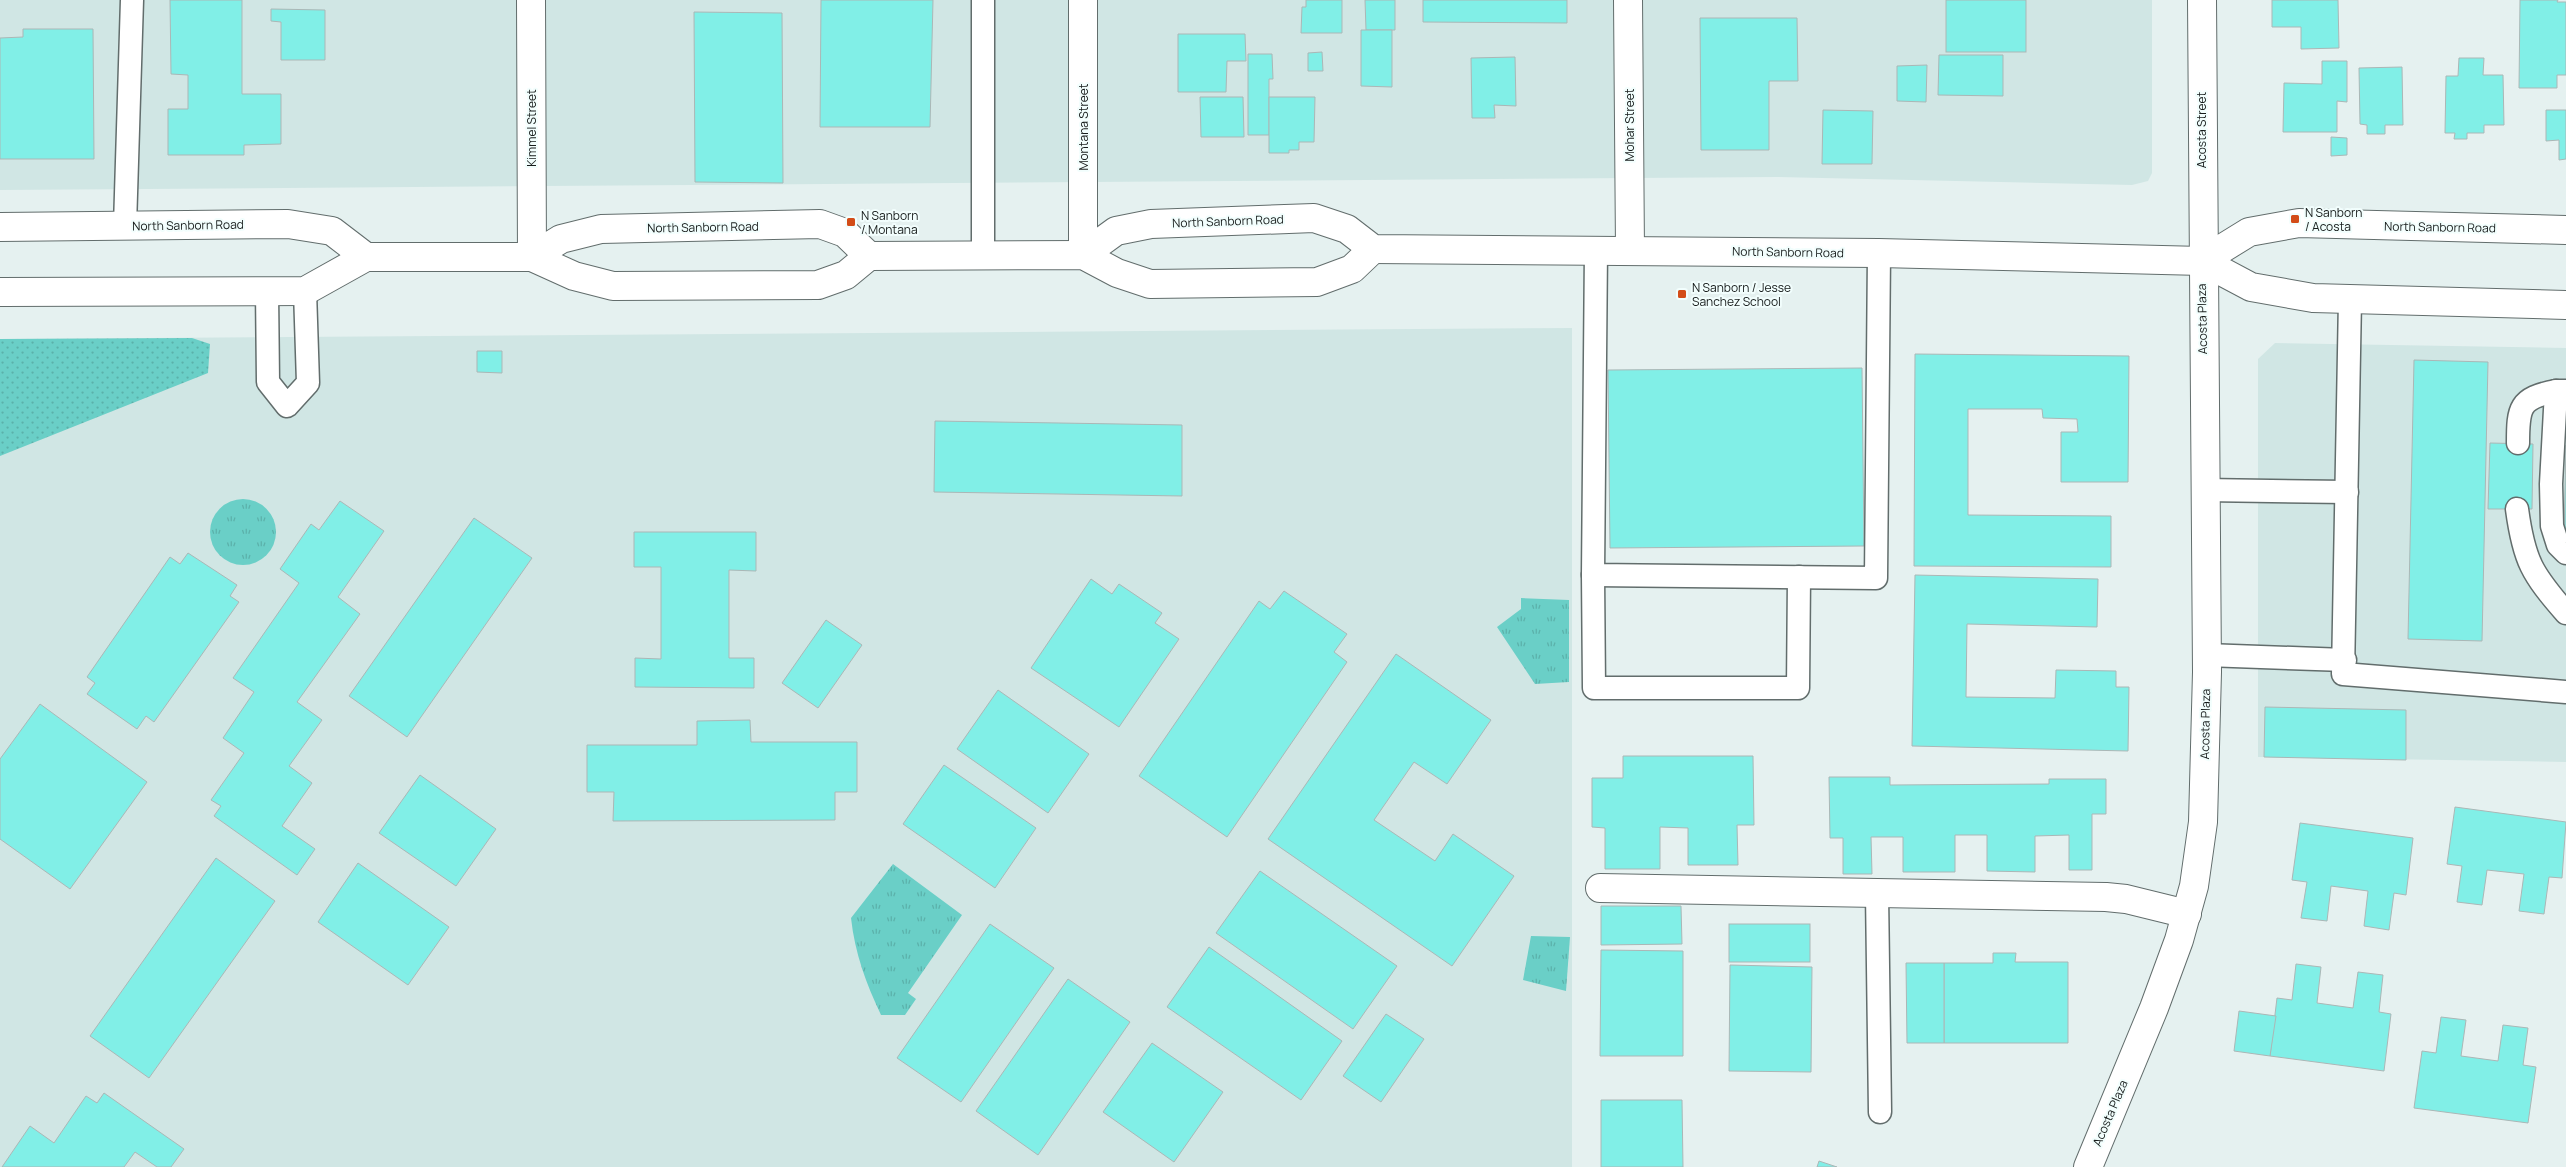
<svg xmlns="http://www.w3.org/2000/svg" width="2566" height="1167" viewBox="0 0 2566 1167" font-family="Manrope,sans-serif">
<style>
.built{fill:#d0e6e4}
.grass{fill:url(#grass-dots)}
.park{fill:url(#park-tufts)}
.building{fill:#81efe7;stroke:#abb7b6}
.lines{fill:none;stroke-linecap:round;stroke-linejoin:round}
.service-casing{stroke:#626d6c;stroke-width:25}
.minor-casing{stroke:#626d6c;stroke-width:30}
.secondary-casing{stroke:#626d6c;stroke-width:30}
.service{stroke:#fff;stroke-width:22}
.minor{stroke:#fff;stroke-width:28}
.secondary{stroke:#fff;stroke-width:28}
.poi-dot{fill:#d34c18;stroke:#f2fefd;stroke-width:2}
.labels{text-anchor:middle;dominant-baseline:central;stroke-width:4;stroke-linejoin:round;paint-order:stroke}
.street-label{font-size:12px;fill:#171c1b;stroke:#f2fefd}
.poi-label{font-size:12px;fill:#171c1b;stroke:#f2fefd;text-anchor:start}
</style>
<defs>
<pattern id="grass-dots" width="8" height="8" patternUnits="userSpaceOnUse" patternTransform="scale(1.25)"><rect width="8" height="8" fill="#6acfc7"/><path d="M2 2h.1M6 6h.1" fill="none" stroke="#5bb1aa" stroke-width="1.8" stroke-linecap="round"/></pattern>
<pattern id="park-tufts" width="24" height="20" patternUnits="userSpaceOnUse" patternTransform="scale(1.25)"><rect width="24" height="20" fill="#6acfc7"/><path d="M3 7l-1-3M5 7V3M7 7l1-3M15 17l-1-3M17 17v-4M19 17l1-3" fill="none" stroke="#5bb1aa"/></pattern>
</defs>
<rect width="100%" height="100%" fill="#e5f1f0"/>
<g class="built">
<polygon points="0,0 2152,0 2152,173 2148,181 2132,185 1777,177 0,190"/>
<polygon points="1572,328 1572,1167 0,1167 0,339"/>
<polygon points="2275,343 2566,348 2566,762 2258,757 2258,359"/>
</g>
<polygon class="grass" points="192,338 210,344 208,373 0,456 0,339"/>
<g class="park">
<circle cx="243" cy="532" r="33"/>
<polygon points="1521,598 1569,600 1569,682 1535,684 1497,627 1521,609"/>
<path d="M 893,864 L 962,915 L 908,993 L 916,999 L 905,1015 L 881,1015 C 866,983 855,954 851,918 Z"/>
<polygon points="1531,936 1570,937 1566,991 1523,980"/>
</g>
<g class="building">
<polygon points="170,0 242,0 242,94 281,94 281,144 244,145 244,155 168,155 168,109 188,109 188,75 171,74"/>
<polygon points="821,0 933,0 930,127 820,127"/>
<polygon points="1306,0 1342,0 1342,33 1301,33 1302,7 1306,7"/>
<polygon points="1365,0 1395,0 1395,30 1366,30"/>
<polygon points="1423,0 1567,0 1567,23 1423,22"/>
<rect x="1946" y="0" width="80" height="52"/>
<polygon points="2272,0 2338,0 2339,48 2301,49 2301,27 2272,27"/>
<polygon points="2520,0 2558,0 2557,2 2566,2 2566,75 2557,75 2557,88 2519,88"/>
<polygon points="271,9 325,10 325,60 281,60 281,22 271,21"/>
<polygon points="694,12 782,13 783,183 695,182"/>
<polygon points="1700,18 1797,18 1798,81 1769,81 1769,150 1701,150"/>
<polygon points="23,29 93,29 94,159 0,159 0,38 23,37"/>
<polygon points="1361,30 1392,30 1392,87 1361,86"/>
<polygon points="1178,34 1245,34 1246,61 1227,61 1226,92 1178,92"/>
<polygon points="1322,52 1323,71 1308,71 1308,53"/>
<polygon points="1248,54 1272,54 1273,79 1269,79 1269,135 1248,135"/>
<polygon points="1939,55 2003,55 2003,96 1938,95"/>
<polygon points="1515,57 1516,106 1494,105 1495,118 1472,118 1471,58"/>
<polygon points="2459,58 2484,58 2483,75 2503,75 2504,125 2484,125 2484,133 2467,133 2467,139 2454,139 2455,133 2445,133 2446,76 2458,76"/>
<polygon points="2322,61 2347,61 2347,102 2337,101 2337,132 2283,132 2284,83 2322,84"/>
<polygon points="1927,65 1926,102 1897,101 1897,66"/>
<polygon points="2402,67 2403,125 2385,125 2385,134 2367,134 2367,125 2360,124 2359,68"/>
<polygon points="1200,97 1243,97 1244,137 1201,137"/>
<polygon points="1269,97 1315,97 1314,142 1299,142 1299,150 1289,150 1289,153 1269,153"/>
<polygon points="1823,110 1873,111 1872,164 1822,164"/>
<polygon points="2546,110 2566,110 2566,159 2559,160 2559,140 2546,141"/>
<polygon points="2331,137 2347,138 2347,155 2331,156"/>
<polygon points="477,351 502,351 502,373 477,372"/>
<polygon points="1915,354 2129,356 2128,482 2061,482 2061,432 2078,432 2077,419 2043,418 2042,409 1968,409 1968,515 2111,516 2111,567 1914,566"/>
<polygon points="2414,360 2488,362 2482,641 2408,639"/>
<polygon points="1862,368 1864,546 1610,548 1608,370"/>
<polygon points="935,421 1182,425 1182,496 934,492"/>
<polygon points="2490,443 2533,444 2532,509 2488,509"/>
<polygon points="2566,445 2566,533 2564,532"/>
<polygon points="340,501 384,531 338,597 360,614 297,702 322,720 289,766 312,783 282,826 315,849 297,875 214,816 221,806 211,800 244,753 223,738 254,692 233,678 299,583 280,569 311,524 319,530"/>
<polygon points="474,518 532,558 407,737 349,696"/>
<polygon points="634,532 756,532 756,571 729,570 729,658 754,658 754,688 635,687 635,658 661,659 661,567 634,567"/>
<polygon points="188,553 237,585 230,596 239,602 154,722 146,716 137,729 87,694 95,683 87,677 170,557 180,564"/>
<polygon points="1915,575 2098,579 2097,627 1967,624 1966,697 2055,698 2056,670 2116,671 2116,687 2129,687 2128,751 1912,746"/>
<polygon points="1091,579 1112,594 1119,584 1162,613 1155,623 1179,639 1119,727 1031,668"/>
<polygon points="1284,591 1347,634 1334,652 1347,662 1227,837 1139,776 1259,601 1270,609"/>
<polygon points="826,620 862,645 818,708 782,683"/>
<polygon points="1396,654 1491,720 1447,784 1414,762 1374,820 1435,861 1453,834 1514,876 1452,966 1268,839"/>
<polygon points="998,690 1089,754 1048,813 957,749"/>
<polygon points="40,704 147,782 70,889 0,839 0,759"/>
<polygon points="2265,707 2406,710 2406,760 2264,757"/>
<polygon points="750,720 751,742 857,742 857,792 835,792 835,820 613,821 614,792 587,792 587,745 697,745 697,721"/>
<polygon points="1623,756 1753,756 1754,825 1737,825 1738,865 1688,865 1688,828 1660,827 1660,869 1605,869 1605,828 1592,827 1592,778 1623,778"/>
<polygon points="944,765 1036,828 995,888 903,824"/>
<polygon points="420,775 496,829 456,886 379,833"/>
<polygon points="1829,777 1890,777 1890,785 2049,784 2049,779 2106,779 2106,814 2092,814 2092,870 2069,870 2069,835 2035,836 2035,872 1987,871 1987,835 1955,835 1955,872 1903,872 1903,837 1871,837 1872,874 1843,874 1843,838 1830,838"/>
<polygon points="2455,807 2566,822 2562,878 2549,877 2544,914 2519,911 2524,874 2487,870 2482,905 2457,902 2462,866 2447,864"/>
<polygon points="2300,823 2413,838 2406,895 2394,893 2389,930 2364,926 2368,891 2331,886 2327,921 2301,918 2307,882 2292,880"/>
<polygon points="216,858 275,901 149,1078 90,1036"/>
<polygon points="358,863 449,927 408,985 318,922"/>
<polygon points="1260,871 1397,966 1353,1029 1216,933"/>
<polygon points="1601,906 1681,906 1682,944 1601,945"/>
<polygon points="990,924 1054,968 961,1102 897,1058"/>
<rect x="1729" y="924" width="81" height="38"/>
<polygon points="1209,947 1342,1041 1301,1100 1167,1007"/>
<polygon points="1601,950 1683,951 1683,1056 1600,1056"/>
<polygon points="1993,953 2016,953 2015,962 2068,962 2068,1043 1944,1043 1944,963 1993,963"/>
<polygon points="1906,963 1944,963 1944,1043 1907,1043"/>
<polygon points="2296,964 2321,967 2317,1003 2353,1008 2358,972 2383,975 2379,1012 2391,1014 2384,1071 2270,1056 2277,998 2292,1000"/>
<polygon points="1730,965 1812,967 1811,1072 1729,1071"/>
<polygon points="1068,979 1130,1022 1038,1155 976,1111"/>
<polygon points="2239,1011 2276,1016 2270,1056 2234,1051"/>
<polygon points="1386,1014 1424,1039 1381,1102 1343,1076"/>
<polygon points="2441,1017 2466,1020 2461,1056 2498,1061 2503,1025 2528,1028 2523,1065 2536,1067 2528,1123 2414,1108 2422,1051 2436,1053"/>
<polygon points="1152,1043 1223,1092 1174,1162 1103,1112"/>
<polygon points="104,1093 184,1149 171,1167 157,1167 135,1152 124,1167 2,1167 30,1126 54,1143 86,1096 97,1103"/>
<polygon points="1601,1100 1682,1100 1683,1167 1601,1167"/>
<polygon points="1819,1161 1837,1167 1817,1167"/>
</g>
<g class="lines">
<defs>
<g id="service">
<polyline points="983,0 983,256"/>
<polyline points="125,226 132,0"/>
<polyline points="1596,249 1593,575 1876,578 1879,253"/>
<polyline points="267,291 268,382 287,406 308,383 305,291"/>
<polyline points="2350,299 2343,674 2566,692"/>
<polyline points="2566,391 2556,391 2551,484 2552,526 2558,545 2566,553"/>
<path d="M 2518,443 C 2518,408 2519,398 2556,391"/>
<polyline points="2204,490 2347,492"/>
<path d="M 2517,509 C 2524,561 2532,574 2566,613"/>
<polyline points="1593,575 1594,688 1798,688 1799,577"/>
<polyline points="2206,655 2345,660"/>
<polyline points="1877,893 1880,1112"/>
</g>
<g id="minor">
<polyline points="531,0 532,257"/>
<polyline points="1083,0 1083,255"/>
<polyline points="1628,0 1630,250"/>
<polyline points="1600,888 2106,897 2126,899 2187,914"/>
<polyline points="2088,1167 2154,1008 2179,940 2194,886 2203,822 2207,672 2202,0"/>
</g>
<g id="secondary">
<polyline points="0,227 288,224 332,231 366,257"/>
<polyline points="1083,255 1116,231 1151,224 1314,218 1347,229 1373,249 1879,253 2202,261 2251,287 2313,298 2566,305"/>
<polyline points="532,257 561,239 601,229 820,224 845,233 869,256"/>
<polyline points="2202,261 2249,232 2299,223 2566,230"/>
<polyline points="0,292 305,291 366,257 532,257 574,276 613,286 818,285 846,275 869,256 1083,255 1117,273 1150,284 1317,282 1352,269 1373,249"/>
</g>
</defs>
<use href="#service" class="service-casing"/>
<use href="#minor" class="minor-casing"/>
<use href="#secondary" class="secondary-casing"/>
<use href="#service" class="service"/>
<use href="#minor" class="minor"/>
<use href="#secondary" class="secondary"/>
</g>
<g class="poi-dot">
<rect x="2290" y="214" width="10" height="10" rx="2.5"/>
<rect x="846" y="217" width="10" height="10" rx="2.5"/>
<rect x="1677" y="289" width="10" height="10" rx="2.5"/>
</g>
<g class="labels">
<g class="street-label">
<text transform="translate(1629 125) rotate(-90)">Mohar Street</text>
<text transform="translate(1083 127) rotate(-90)">Montana Street</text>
<text transform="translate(531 128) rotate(-90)">Kimmel Street</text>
<text transform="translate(2201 130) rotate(-90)">Acosta Street</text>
<text transform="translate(1228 221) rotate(-2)">North Sanborn Road</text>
<text transform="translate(188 225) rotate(-1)">North Sanborn Road</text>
<text transform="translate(703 227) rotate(-1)">North Sanborn Road</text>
<text transform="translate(2440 227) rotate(1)">North Sanborn Road</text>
<text transform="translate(1788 252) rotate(1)">North Sanborn Road</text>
<text transform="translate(2202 319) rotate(-91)">Acosta Plaza</text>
<text transform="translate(2205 724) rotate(-89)">Acosta Plaza</text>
<text transform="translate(2110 1113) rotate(-67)">Acosta Plaza</text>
</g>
<g class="poi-label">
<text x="2305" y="212">N Sanborn<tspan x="2305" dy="14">/ Acosta</tspan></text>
<text x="861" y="215">N Sanborn<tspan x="861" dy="14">/ Montana</tspan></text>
<text x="1692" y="287">N Sanborn / Jesse<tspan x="1692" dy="14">Sanchez School</tspan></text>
</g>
</g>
</svg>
